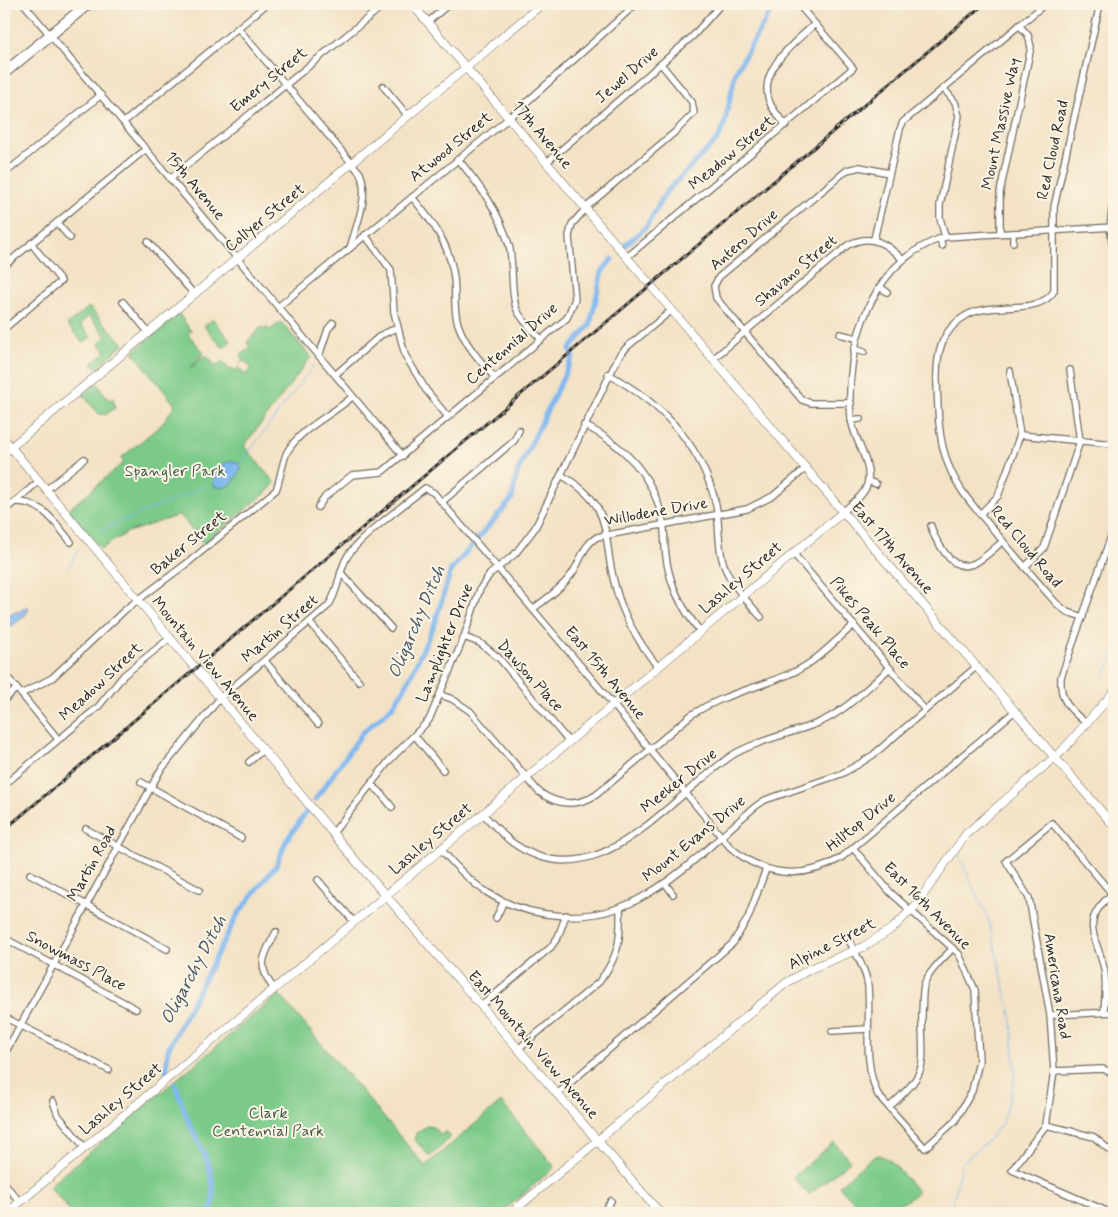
<svg xmlns="http://www.w3.org/2000/svg" width="1118" height="1217" viewBox="0 0 1118 1217" font-family="Mynerve,sans-serif">
<style>
.green{fill:#7bca8a;stroke:#537a5a}
.water{fill:#80b8f0;stroke:#56728e}
.lines{fill:none;stroke-linecap:round;stroke-linejoin:round}
.stream{stroke:#80b8f0;stroke-width:1}
.canal{stroke:#80b8f0;stroke-width:5}
.street-casing{stroke:#716b61;stroke-width:8}
.secondary-casing{stroke:#716b61;stroke-width:9}
.highway-casing{stroke:#716b61;stroke-width:12}
.street{stroke:#fff;stroke-width:5.5}
.secondary{stroke:#fff;stroke-width:8}
.highway{stroke:#fff;stroke-width:10}
.rail-casing{stroke:#2b2b2b;stroke-width:3}
.rail{stroke:#fcf5e5;stroke-width:1;stroke-dasharray:4;stroke-linecap:butt}
.labels{text-anchor:middle;dominant-baseline:central;stroke-width:4;stroke-linejoin:round;paint-order:stroke}
.street-label{font-size:16px;fill:#2b2b2b;stroke:#fcf5e5}
.park-label{font-size:16px;fill:#435b48;stroke:#fcf5e5}
.water-label{font-size:18px;font-style:italic;fill:#456;stroke:#fcf5e5}
</style>
<rect width="100%" height="100%" fill="#fcf5e5"/>
<filter id="ink" filterUnits="userSpaceOnUse"><feTurbulence type="fractalNoise" baseFrequency=".02" numOctaves="2"/><feDisplacementMap in="SourceGraphic" scale="10" xChannelSelector="R" yChannelSelector="G"/><feConvolveMatrix kernelMatrix="1 2 1 2 8 2 1 2 1" color-interpolation-filters="sRGB"/></filter>
<filter id="wash" filterUnits="userSpaceOnUse"><feTurbulence type="fractalNoise" baseFrequency=".0096" numOctaves="4" result="noise"/><feDisplacementMap in="SourceGraphic" scale="20" xChannelSelector="R" yChannelSelector="G"/><feGaussianBlur stdDeviation="1.12" result="paint"/><feColorMatrix in="noise" values="0 0 0 0 0 0 0 0 0 0 0 0 0 0 0 0 0 1.4 0 .05"/><feComposite in="paint" operator="in"/></filter>
<g filter="url(#wash)">
<rect width="100%" height="100%" fill="#f3e2c5"/>
<g class="green">
<polygon points="89,307 124,344 96,368 92,363 106,352 99,343 106,336 89,316 80,324 91,337 83,343 67,325"/>
<polygon points="179,314 191,331 188,334 204,353 190,368 206,355 216,366 222,361 230,370 233,368 235,371 239,367 245,375 252,369 245,361 238,364 243,360 240,356 250,347 247,342 260,328 267,328 270,330 281,322 311,357 244,446 275,483 266,493 203,544 180,515 128,532 101,549 68,510 124,462 121,458 161,425 175,405 133,352"/>
<polygon points="213,319 231,341 223,348 204,326"/>
<polygon points="97,383 109,400 113,398 115,408 105,415 99,414 83,395"/>
<polygon points="279,994 425,1166 501,1102 555,1167 501,1213 72,1213 49,1186"/>
<polygon points="427,1126 433,1127 441,1135 446,1131 451,1137 430,1157 414,1139 417,1132"/>
<polygon points="834,1142 850,1161 809,1195 793,1177"/>
<path d="M 880,1155 L 891,1161 L 918,1192 C 888,1217 864,1217 839,1186 L 872,1157 Z"/>
</g>
<g class="water">
<path d="M 233,461 L 240,464 L 241,469 L 233,483 L 223,488 L 214,486 C 211,473 221,463 233,461 Z"/>
<path d="M 27,606 L 29,609 C 24,620 14,622 6,632 L 4,631 L 5,615 L 20,611 Z"/>
</g>
<g class="lines">
<g class="stream">
<polyline points="240,464 314,365"/>
<polyline points="101,530 207,486"/>
<polyline points="68,568 79,549"/>
<polyline points="1104,677 1114,655"/>
<polyline points="948,1213 955,1194 961,1164 990,1139 1002,1123 1011,1095 1015,1077 1012,1021 989,921 958,854"/>
</g>
<g class="canal">
<polyline points="625,245 646,227 666,192 718,139 724,126 736,71 775,4"/>
<polyline points="315,800 363,732 391,708 405,688 435,623 451,570 512,499 517,473 573,357 570,349 590,325 602,272 612,259"/>
<polyline points="166,1071 168,1049 238,914 277,864 286,841 307,811"/>
<path d="M 175,1084 C 181,1097 184,1112 190,1125 C 205,1154 219,1179 211,1213"/>
</g>
</g>
</g>
<g filter="url(#ink)">
<g class="lines">
<defs>
<g id="street">
<polyline points="24,4 403,456"/>
<polyline points="428,22 449,4"/>
<path d="M 238,28 L 360,173 C 370,196 356,226 350,248"/>
<polyline points="383,86 408,116"/>
<polyline points="944,89 955,102 959,116 940,205 940,218 945,237"/>
<polyline points="124,122 267,4"/>
<path d="M 786,125 C 780,118 773,111 770,103 C 756,71 795,42 815,24"/>
<path d="M 458,159 C 480,186 499,211 509,245 C 514,264 510,294 517,310 C 522,321 533,330 541,339"/>
<polyline points="547,162 693,36 721,4"/>
<polyline points="4,174 101,95"/>
<polyline points="170,179 385,4"/>
<polyline points="1114,193 1110,227 1114,255"/>
<path d="M 412,197 C 433,222 450,245 454,278 C 456,294 453,309 458,324 C 465,345 481,362 495,378"/>
<polyline points="57,223 70,238"/>
<polyline points="1000,233 1000,192 1031,47 1028,35 1019,25"/>
<polyline points="1013,233 1013,242"/>
<polyline points="365,235 391,270 394,312 405,355 426,390 448,417"/>
<polyline points="940,238 942,246"/>
<polyline points="874,239 900,129 903,122 1045,4"/>
<polyline points="148,242 194,294"/>
<polyline points="627,257 853,68 798,4"/>
<polyline points="4,266 146,149"/>
<polyline points="880,287 887,292"/>
<polyline points="123,302 149,333"/>
<polyline points="278,307 509,118 636,4"/>
<polyline points="4,329 61,281 31,243"/>
<polyline points="840,334 856,338"/>
<polyline points="854,349 864,352"/>
<polyline points="319,356 328,329 333,323"/>
<path d="M 713,359 L 848,245 C 871,233 886,243 903,260"/>
<path d="M 608,374 C 661,403 702,444 716,505 C 720,525 717,549 725,568 C 733,587 748,602 761,617"/>
<polyline points="335,375 381,335 397,328"/>
<polyline points="851,403 811,403 802,400 716,298 714,286 719,277 847,170 860,167 889,173"/>
<polyline points="851,420 860,419"/>
<path d="M 584,425 C 624,445 654,476 663,522 C 665,533 664,544 666,556 C 669,584 682,609 700,631"/>
<polyline points="1020,435 1114,444"/>
<path d="M 561,475 C 618,507 600,536 616,589 C 624,619 639,643 658,667"/>
<polyline points="868,481 876,484"/>
<polyline points="46,490 84,459"/>
<path d="M 14,502 C 42,500 55,523 71,542"/>
<polyline points="442,502 514,441 519,430"/>
<polyline points="318,507 325,497 352,475 382,472 567,318 575,299 569,236 572,224 590,204 675,132 694,113 692,102 661,64"/>
<polyline points="4,511 39,481"/>
<path d="M 843,512 C 852,503 867,494 868,480 C 871,460 853,439 851,418 C 844,348 870,260 945,237 L 1114,227"/>
<polyline points="980,514 998,496 1020,435 1010,371"/>
<path d="M 931,526 C 933,537 939,544 945,553 C 965,581 985,556 1003,541"/>
<polyline points="793,553 925,710"/>
<polyline points="1025,567 1044,548 1080,441 1070,370"/>
<polyline points="341,573 391,628"/>
<path d="M 533,609 C 546,599 561,589 571,575 C 581,562 582,546 597,537 L 747,509 L 773,496 L 806,468"/>
<path d="M 1083,617 L 1067,612 L 1056,603 C 1036,580 1016,557 997,534 C 976,509 954,487 945,455 C 938,432 938,408 937,384 C 936,356 940,330 967,315 C 992,301 1039,316 1054,291 L 1054,207 L 1100,4"/>
<polyline points="310,623 359,681"/>
<polyline points="464,637 480,643 499,658 569,742"/>
<polyline points="265,661 318,724"/>
<polyline points="4,673 58,739"/>
<path d="M 21,694 L 52,678 L 126,609 L 190,561 L 276,490 C 280,480 283,460 287,452 C 302,427 331,416 352,397"/>
<path d="M 441,695 L 452,699 L 470,711 L 538,791 C 556,805 576,807 596,795 L 691,715 C 727,692 757,689 794,672 C 816,662 835,641 854,625"/>
<polyline points="4,700 16,689"/>
<path d="M 1087,724 C 1070,710 1059,700 1061,677 L 1114,528"/>
<polyline points="415,736 443,770"/>
<polyline points="249,762 263,750"/>
<polyline points="141,782 241,838"/>
<polyline points="4,785 98,707 124,675 170,638"/>
<polyline points="371,785 379,791 392,807"/>
<path d="M 483,814 C 493,824 502,835 513,843 C 584,893 646,826 697,783 C 710,773 722,761 736,753 C 761,739 791,734 818,723 C 845,712 868,687 890,668"/>
<polyline points="86,829 199,890"/>
<polyline points="333,833 389,761 429,720 464,637 480,589 490,574 515,554 535,528 619,356 627,347 672,310"/>
<path d="M 441,849 C 455,866 469,881 488,893 C 531,920 591,924 637,900 C 681,877 718,838 756,806 L 765,800 L 841,774 L 859,764 L 873,755 L 976,667"/>
<polyline points="30,874 167,949"/>
<polyline points="318,880 354,922"/>
<polyline points="665,883 673,894"/>
<polyline points="496,918 504,901"/>
<path d="M 847,936 C 854,951 866,969 868,986 C 871,1022 862,1061 878,1095 L 925,1148 L 955,1121 L 972,1091 L 979,1061 L 975,990 L 959,954 L 890,892 L 853,848"/>
<polyline points="4,938 136,1009"/>
<path d="M 274,989 C 256,965 263,957 276,932"/>
<polyline points="481,1006 551,947 558,937 566,915"/>
<path d="M 1104,1011 C 1105,998 1107,982 1104,968 C 1095,933 1079,922 1114,892"/>
<polyline points="1050,1015 1114,1012"/>
<polyline points="4,1017 109,1070"/>
<polyline points="832,1031 867,1029"/>
<path d="M 518,1049 L 599,982 C 619,956 621,940 620,908"/>
<path d="M 4,1055 L 160,771 L 220,698 L 328,606 C 339,591 338,573 347,557 C 358,538 406,504 425,488 L 434,493 L 597,685 L 730,847 C 763,876 802,881 841,858 L 1015,711"/>
<polyline points="1054,1071 1103,1069 1114,1074"/>
<polyline points="557,1094 733,943 748,918 766,869"/>
<polyline points="53,1101 58,1115 85,1148"/>
<path d="M 889,1107 C 933,1069 921,1064 922,1012 C 923,1003 922,994 924,985 C 929,971 942,960 952,949"/>
<polyline points="1046,1125 1094,1137 1114,1154"/>
<polyline points="4,1183 20,1202"/>
<polyline points="603,1213 611,1201"/>
<polyline points="1111,1213 1012,1170 1046,1125 1054,1071 1050,1015 1029,898 1006,861 1052,823 1114,896"/>
</g>
<g id="secondary">
<polyline points="412,4 843,512 1114,826"/>
<polyline points="4,439 356,861 660,1213"/>
<polyline points="4,453 542,4"/>
<polyline points="7,1213 843,512"/>
<polyline points="511,1213 786,983 810,969 863,947 893,928 916,905 966,834 1062,751 1114,692"/>
</g>
<polyline id="highway" points="4,73 88,4"/>
</defs>
<use href="#street" class="street-casing"/>
<use href="#secondary" class="secondary-casing"/>
<use href="#highway" class="highway-casing"/>
<use href="#street" class="street"/>
<use href="#secondary" class="secondary"/>
<use href="#highway" class="highway"/>
<defs>
<polyline id="rail" points="4,830 984,4"/>
</defs>
<use href="#rail" class="rail-casing"/>
<use href="#rail" class="rail"/>
</g>
</g>
<g class="labels">
<g class="street-label">
<text transform="translate(627 75) rotate(-41)">Jewel Drive</text>
<text transform="translate(269 80) rotate(-39)">Emery Street</text>
<text transform="translate(1001 124) rotate(-78)">Mount Massive Way</text>
<text transform="translate(542 135) rotate(50)">17th Avenue</text>
<text transform="translate(451 147) rotate(-39)">Atwood Street</text>
<text transform="translate(1053 150) rotate(-78)">Red Cloud Road</text>
<text transform="translate(732 153) rotate(-40)">Meadow Street</text>
<text transform="translate(195 186) rotate(50)">15th Avenue</text>
<text transform="translate(265 218) rotate(-39)">Collyer Street</text>
<text transform="translate(744 240) rotate(-41)">Antero Drive</text>
<text transform="translate(796 271) rotate(-40)">Shavano Street</text>
<text transform="translate(512 344) rotate(-41)">Centennial Drive</text>
<text transform="translate(656 512) rotate(-10)">Willodene Drive</text>
<text transform="translate(189 543) rotate(-39)">Baker Street</text>
<text transform="translate(1026 547) rotate(50)">Red Cloud Road</text>
<text transform="translate(892 548) rotate(49)">East 17th Avenue</text>
<text transform="translate(741 578) rotate(-40)">Lashley Street</text>
<text transform="translate(870 623) rotate(50)">Pikes Peak Place</text>
<text transform="translate(280 629) rotate(-41)">Martin Street</text>
<text transform="translate(445 643) rotate(-68)">Lamplighter Drive</text>
<text transform="translate(205 659) rotate(50)">Mountain View Avenue</text>
<text transform="translate(605 673) rotate(50)">East 15th Avenue</text>
<text transform="translate(530 676) rotate(48)">Dawson Place</text>
<text transform="translate(101 682) rotate(-43)">Meadow Street</text>
<text transform="translate(679 781) rotate(-39)">Meeker Drive</text>
<text transform="translate(861 822) rotate(-39)">Hilltop Drive</text>
<text transform="translate(431 839) rotate(-40)">Lashley Street</text>
<text transform="translate(694 839) rotate(-39)">Mount Evans Drive</text>
<text transform="translate(92 864) rotate(-61)">Martin Road</text>
<text transform="translate(927 906) rotate(45)">East 16th Avenue</text>
<text transform="translate(832 944) rotate(-27)">Alpine Street</text>
<text transform="translate(76 961) rotate(28)">Snowmass Place</text>
<text transform="translate(1057 986) rotate(81)">Americana Road</text>
<text transform="translate(533 1045) rotate(49)">East Mountain View Avenue</text>
<text transform="translate(121 1099) rotate(-40)">Lashley Street</text>
</g>
<g class="park-label">
<text x="175" y="471">Spangler Park</text>
<text x="268" y="1113">Clark<tspan x="268" dy="18">Centennial Park</tspan></text>
</g>
<g class="water-label">
<text transform="translate(417 622) rotate(-67)">Oligarchy Ditch</text>
<text transform="translate(194 970) rotate(-62)">Oligarchy Ditch</text>
</g>
</g>
<rect width="1118" height="1217" fill="none" stroke="#fcf5e5" stroke-width="20"/>
</svg>
